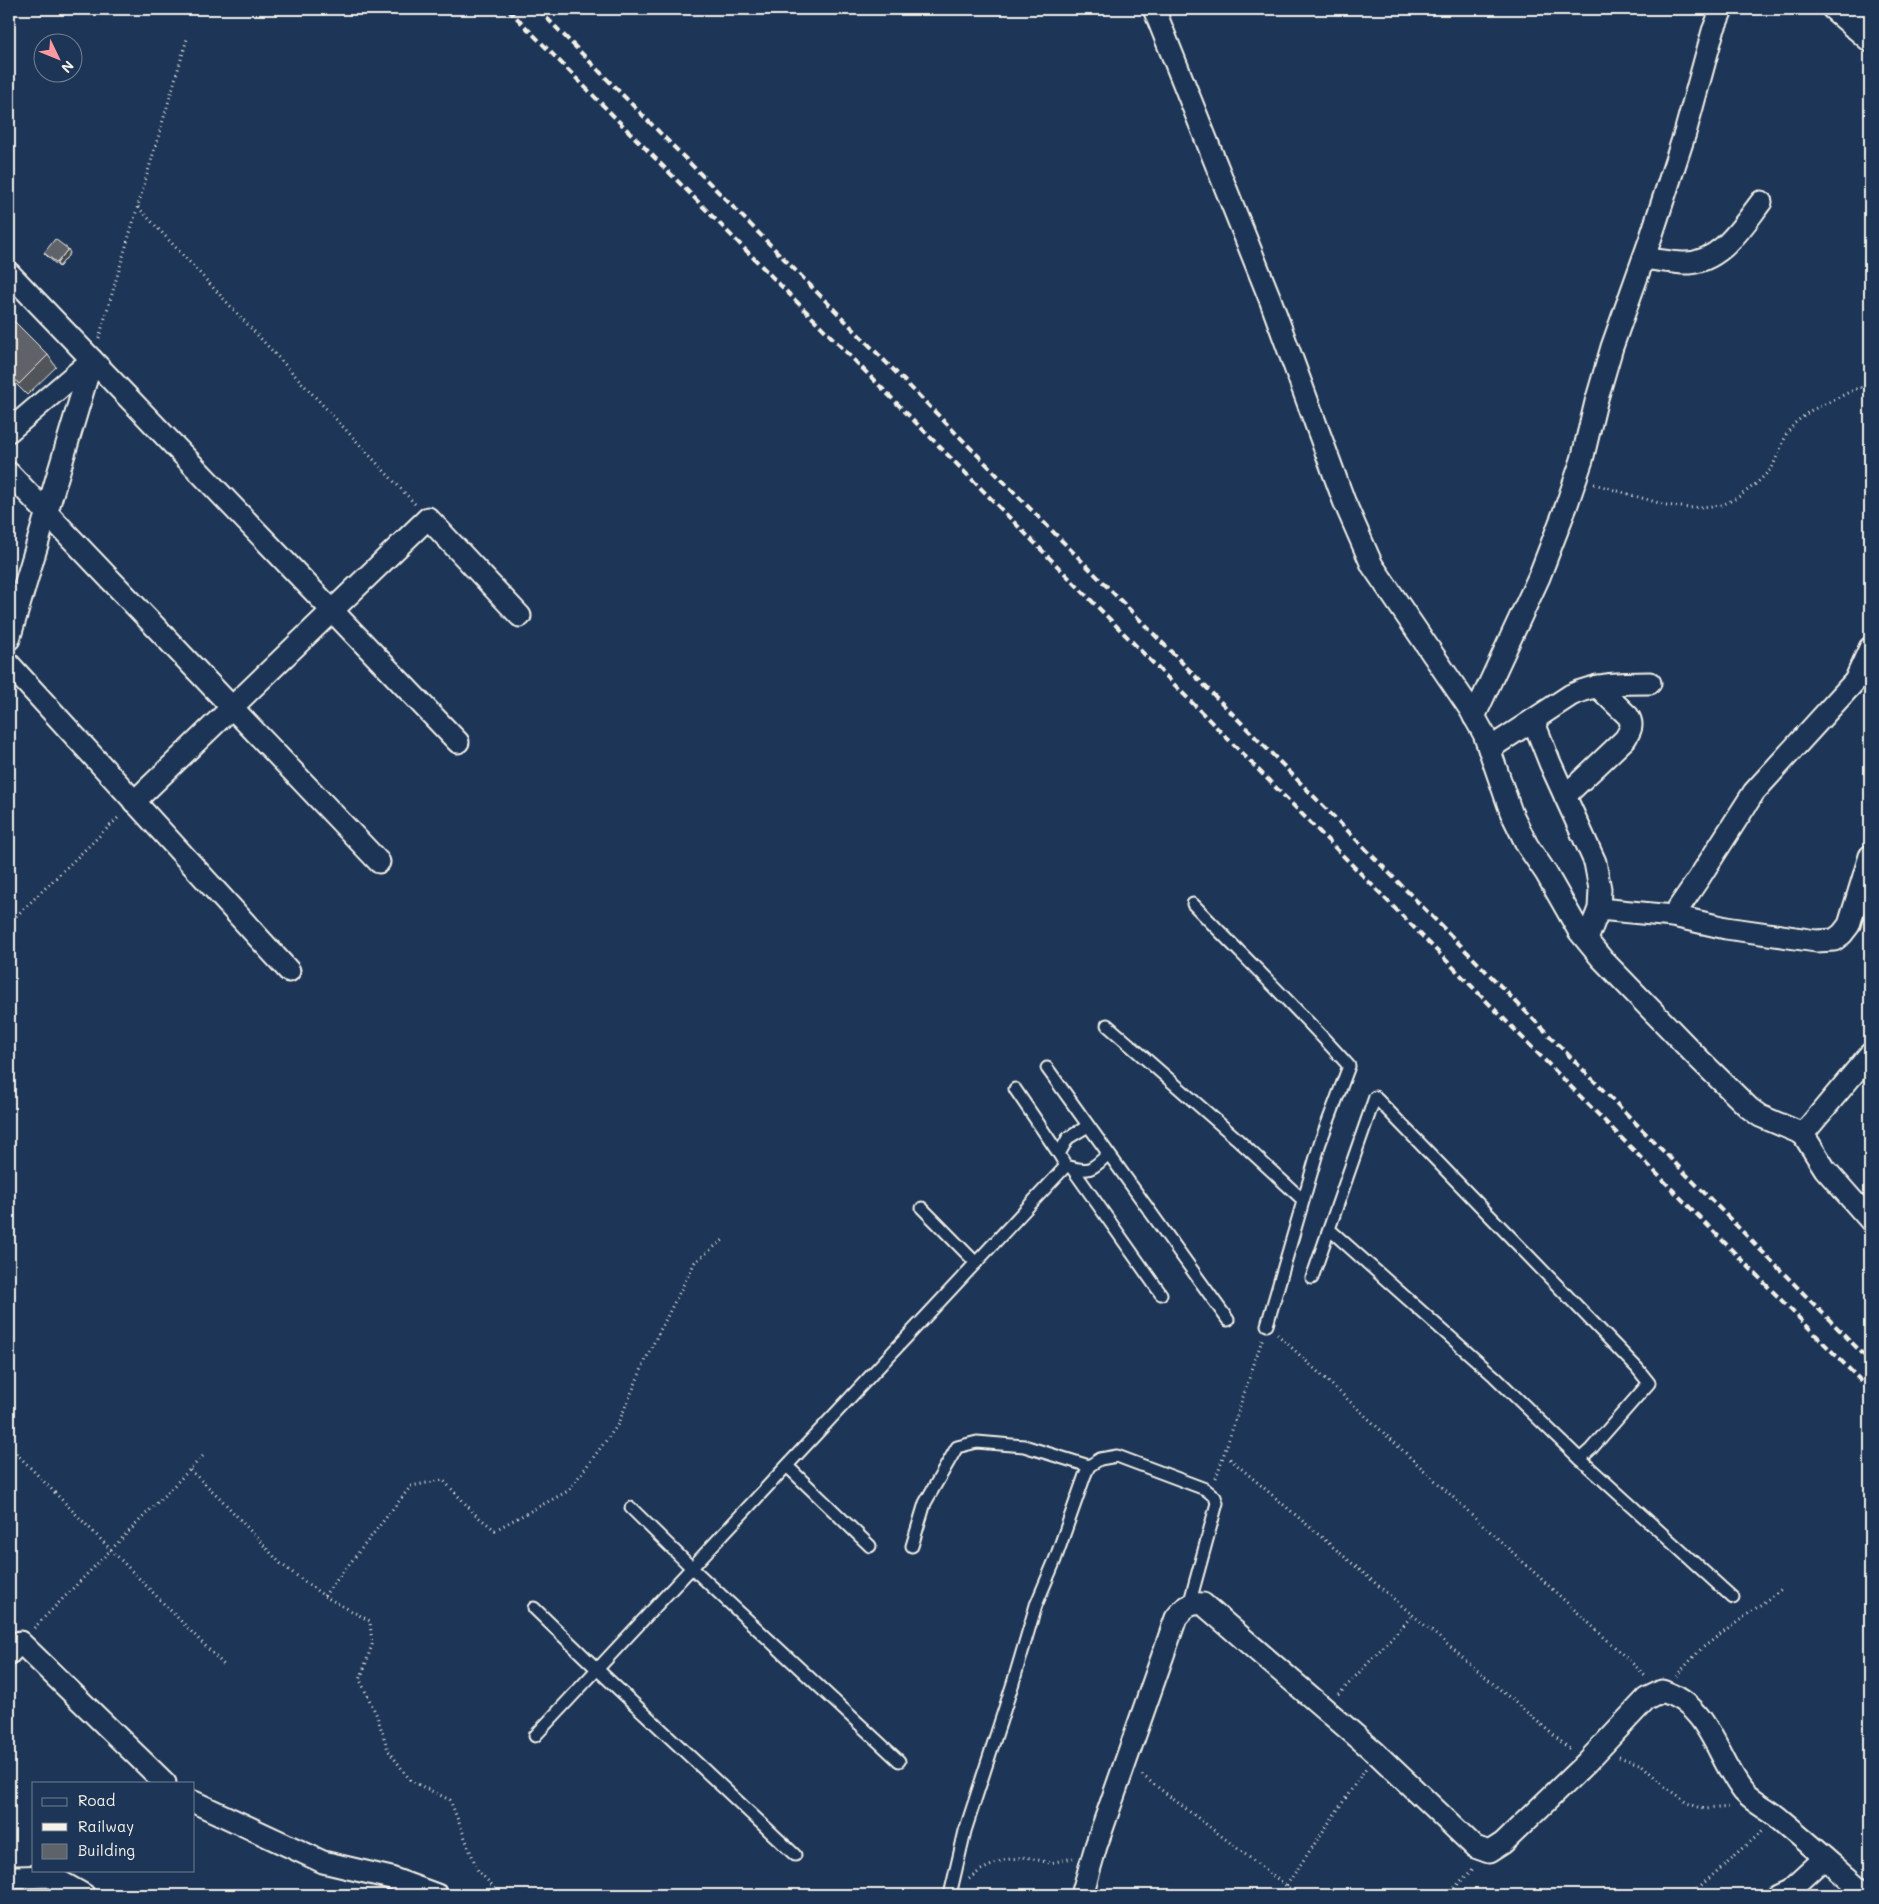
<svg xmlns="http://www.w3.org/2000/svg" width="1879" height="1904" viewBox="0 0 1879 1904" font-family="Mali,sans-serif">
<style>
.lines{fill:none;stroke-linecap:round;stroke-linejoin:round}
.lane-casing{stroke:#f4f1e8;stroke-width:15}
.street-casing{stroke:#f4f1e8;stroke-width:25}
.path{stroke:#f4f1e8;stroke-width:3;stroke-dasharray:1 4;stroke-linecap:butt}
.lane{stroke:#1d3557;stroke-width:11}
.street{stroke:#1d3557;stroke-width:21}
.rail{stroke:#f4f1e8;stroke-width:4;stroke-dasharray:8 4;stroke-linecap:butt}
.wall{fill:#51545a;stroke:#f4f1e8}
.shaded-wall{fill:#42454a;stroke:#f4f1e8}
.building{fill:#5e6269;stroke:#f4f1e8}
</style>
<rect width="100%" height="100%" fill="#1d3557"/>
<filter id="ink" filterUnits="userSpaceOnUse"><feTurbulence type="fractalNoise" baseFrequency=".02" numOctaves="2"/><feDisplacementMap in="SourceGraphic" scale="10" xChannelSelector="R" yChannelSelector="G"/><feConvolveMatrix kernelMatrix="1 2 1 2 8 2 1 2 1" color-interpolation-filters="sRGB"/></filter>
<g filter="url(#ink)">
<g class="lines">
<defs>
<g id="lane">
<path d="M 1193,904 C 1245,958 1299,1010 1349,1066 L 1320,1143 L 1267,1325"/>
<polyline points="1107,1025 1236,1138 1303,1200"/>
<polyline points="1047,1068 1228,1320"/>
<polyline points="1015,1089 1059,1154"/>
<path d="M 1088,1126 L 1068,1138 L 1059,1154 L 1066,1166 C 1089,1173 1092,1170 1108,1154"/>
<polyline points="1072,1168 1161,1294"/>
<polyline points="922,1208 976,1263"/>
<polyline points="1312,1278 1375,1097 1637,1368 1649,1383 1591,1449 1580,1459 1494,1376 1329,1229"/>
<polyline points="1580,1459 1733,1598"/>
<polyline points="787,1466 870,1546"/>
<polyline points="631,1508 692,1568 899,1761"/>
<polyline points="912,1546 925,1503 957,1447 977,1442 1024,1446 1089,1466"/>
<polyline points="534,1608 597,1669 795,1855"/>
<polyline points="535,1736 1066,1166"/>
<polyline points="950,1895 965,1831 1013,1683 1036,1605 1055,1560 1085,1475 1089,1466 1100,1459 1117,1456 1205,1489 1215,1497 1217,1503 1189,1605"/>
</g>
<g id="street">
<polyline points="1154,9 1270,299 1344,501 1372,565 1470,709 1484,734 1511,812 1527,845 1546,873 1579,931 1602,959 1699,1059 1749,1108 1760,1116 1803,1134 1825,1169 1870,1220"/>
<polyline points="1833,9 1870,41"/>
<polyline points="1853,27 1870,13"/>
<path d="M 1644,258 C 1656,260 1669,262 1682,263 C 1719,265 1742,227 1761,202"/>
<polyline points="9,273 458,742"/>
<polyline points="9,431 92,360"/>
<polyline points="9,473 379,862"/>
<polyline points="9,639 92,360"/>
<polyline points="9,664 289,971"/>
<polyline points="1474,717 1539,577 1566,507 1582,460 1596,402 1612,347 1650,240 1685,133 1713,31 1722,9"/>
<polyline points="1533,720 1550,763 1595,862 1600,889 1599,909 1587,939"/>
<path d="M 1489,749 L 1571,695 C 1597,683 1622,683 1650,683"/>
<path d="M 1565,796 L 1625,739 C 1630,731 1634,725 1628,716 L 1597,686"/>
<polyline points="134,802 428,518 520,616"/>
<polyline points="1599,909 1673,916 1726,928 1816,941 1834,940 1842,934 1849,925 1870,856"/>
<polyline points="1673,916 1699,878 1754,792 1855,681 1870,648"/>
<polyline points="1803,1134 1870,1054"/>
<polyline points="9,1654 20,1642 165,1783"/>
<polyline points="194,1802 323,1862 391,1878 437,1895"/>
<polyline points="9,1879 17,1877 50,1876 84,1895"/>
<path d="M 1082,1895 L 1096,1846 L 1176,1618 C 1184,1608 1190,1602 1203,1604 L 1376,1753 L 1475,1847 L 1489,1852 L 1503,1843 L 1586,1763 L 1646,1699 L 1662,1691 C 1710,1705 1717,1759 1744,1792 C 1755,1804 1769,1809 1781,1820 C 1810,1844 1839,1870 1868,1895"/>
<polyline points="1779,1895 1790,1890 1825,1858"/>
</g>
</defs>
<use href="#lane" class="lane-casing"/>
<use href="#street" class="street-casing"/>
<g class="path">
<polyline points="138,207 415,504"/>
<polyline points="99,338 187,39"/>
<polyline points="1594,484 1666,505 1689,508 1722,505 1737,498 1756,484 1772,468 1787,433 1795,423 1810,411 1858,388 1870,386"/>
<polyline points="9,923 120,816"/>
<polyline points="1277,1334 1646,1676"/>
<polyline points="9,1446 226,1667"/>
<polyline points="1230,1459 1572,1751"/>
<polyline points="190,1470 220,1498 281,1564 324,1596 370,1621 372,1645 360,1680 377,1716 388,1750 411,1781 450,1800 478,1871 502,1895"/>
<polyline points="1216,1478 1263,1337"/>
<polyline points="324,1596 411,1486 443,1480 477,1516 495,1530 568,1491 617,1426 650,1350 695,1262 723,1240"/>
<polyline points="34,1628 204,1455"/>
<polyline points="1676,1676 1701,1649 1783,1588"/>
<polyline points="1338,1694 1341,1692 1413,1615"/>
<polyline points="1619,1757 1642,1765 1664,1786 1687,1803 1704,1809 1732,1807"/>
<polyline points="1142,1775 1298,1895"/>
<polyline points="969,1879 981,1870 1003,1860 1026,1857 1050,1863 1073,1858"/>
<polyline points="1284,1895 1286,1886 1366,1768"/>
<polyline points="1447,1895 1475,1867"/>
<polyline points="1690,1895 1764,1830"/>
</g>
<use href="#lane" class="lane"/>
<use href="#street" class="street"/>
<g class="rail">
<polyline points="508,9 1870,1390"/>
<polyline points="538,9 1870,1361"/>
</g>
</g>
<g class="wall">
<polygon points="44,253 70,253 59,267 47,256"/>
<polygon points="9,316 48,355 56,367 27,395 9,377"/>
</g>
<polygon class="shaded-wall" points="68,249 70,253 59,267 57,263"/>
<g class="building">
<polygon points="55,239 68,249 57,263 44,253"/>
<polygon points="9,316 48,355 19,384 9,373"/>
</g>
</g>
<rect width="1879" height="1904" fill="none" stroke="#1d3557" stroke-width="30"/>
<rect x="15" y="15" width="1849" height="1874" fill="none" stroke="#f4f1e8" stroke-width="2" filter="url(#ink)"/>
<rect x="32" y="1782" width="162" height="90" fill="#1d3557" stroke="#738091"/>
<rect x="42" y="1798" width="25" height="8" fill="#1d3557" stroke="#738091"/>
<text x="78" y="1806" font-size="15" fill="#f4f1e8">Road</text>
<rect x="42" y="1823" width="25" height="8" fill="#f4f1e8" stroke="#738091"/>
<text x="78" y="1832" font-size="15" fill="#f4f1e8">Railway</text>
<rect x="42" y="1844" width="25" height="15" fill="#5e6269" stroke="#738091"/>
<text x="78" y="1856" font-size="15" fill="#f4f1e8">Building</text>
<g transform="translate(58 58) rotate(133)"><circle r="24" fill="#1d3557" stroke="#738091"/>
<path d="M0-4L9 19L0 12L-9 19Z" fill="#ff9aa2"/>
<text y="-8" font-size="14" font-weight="bold" text-anchor="middle" fill="#f4f1e8">N</text>
</g>
</svg>
